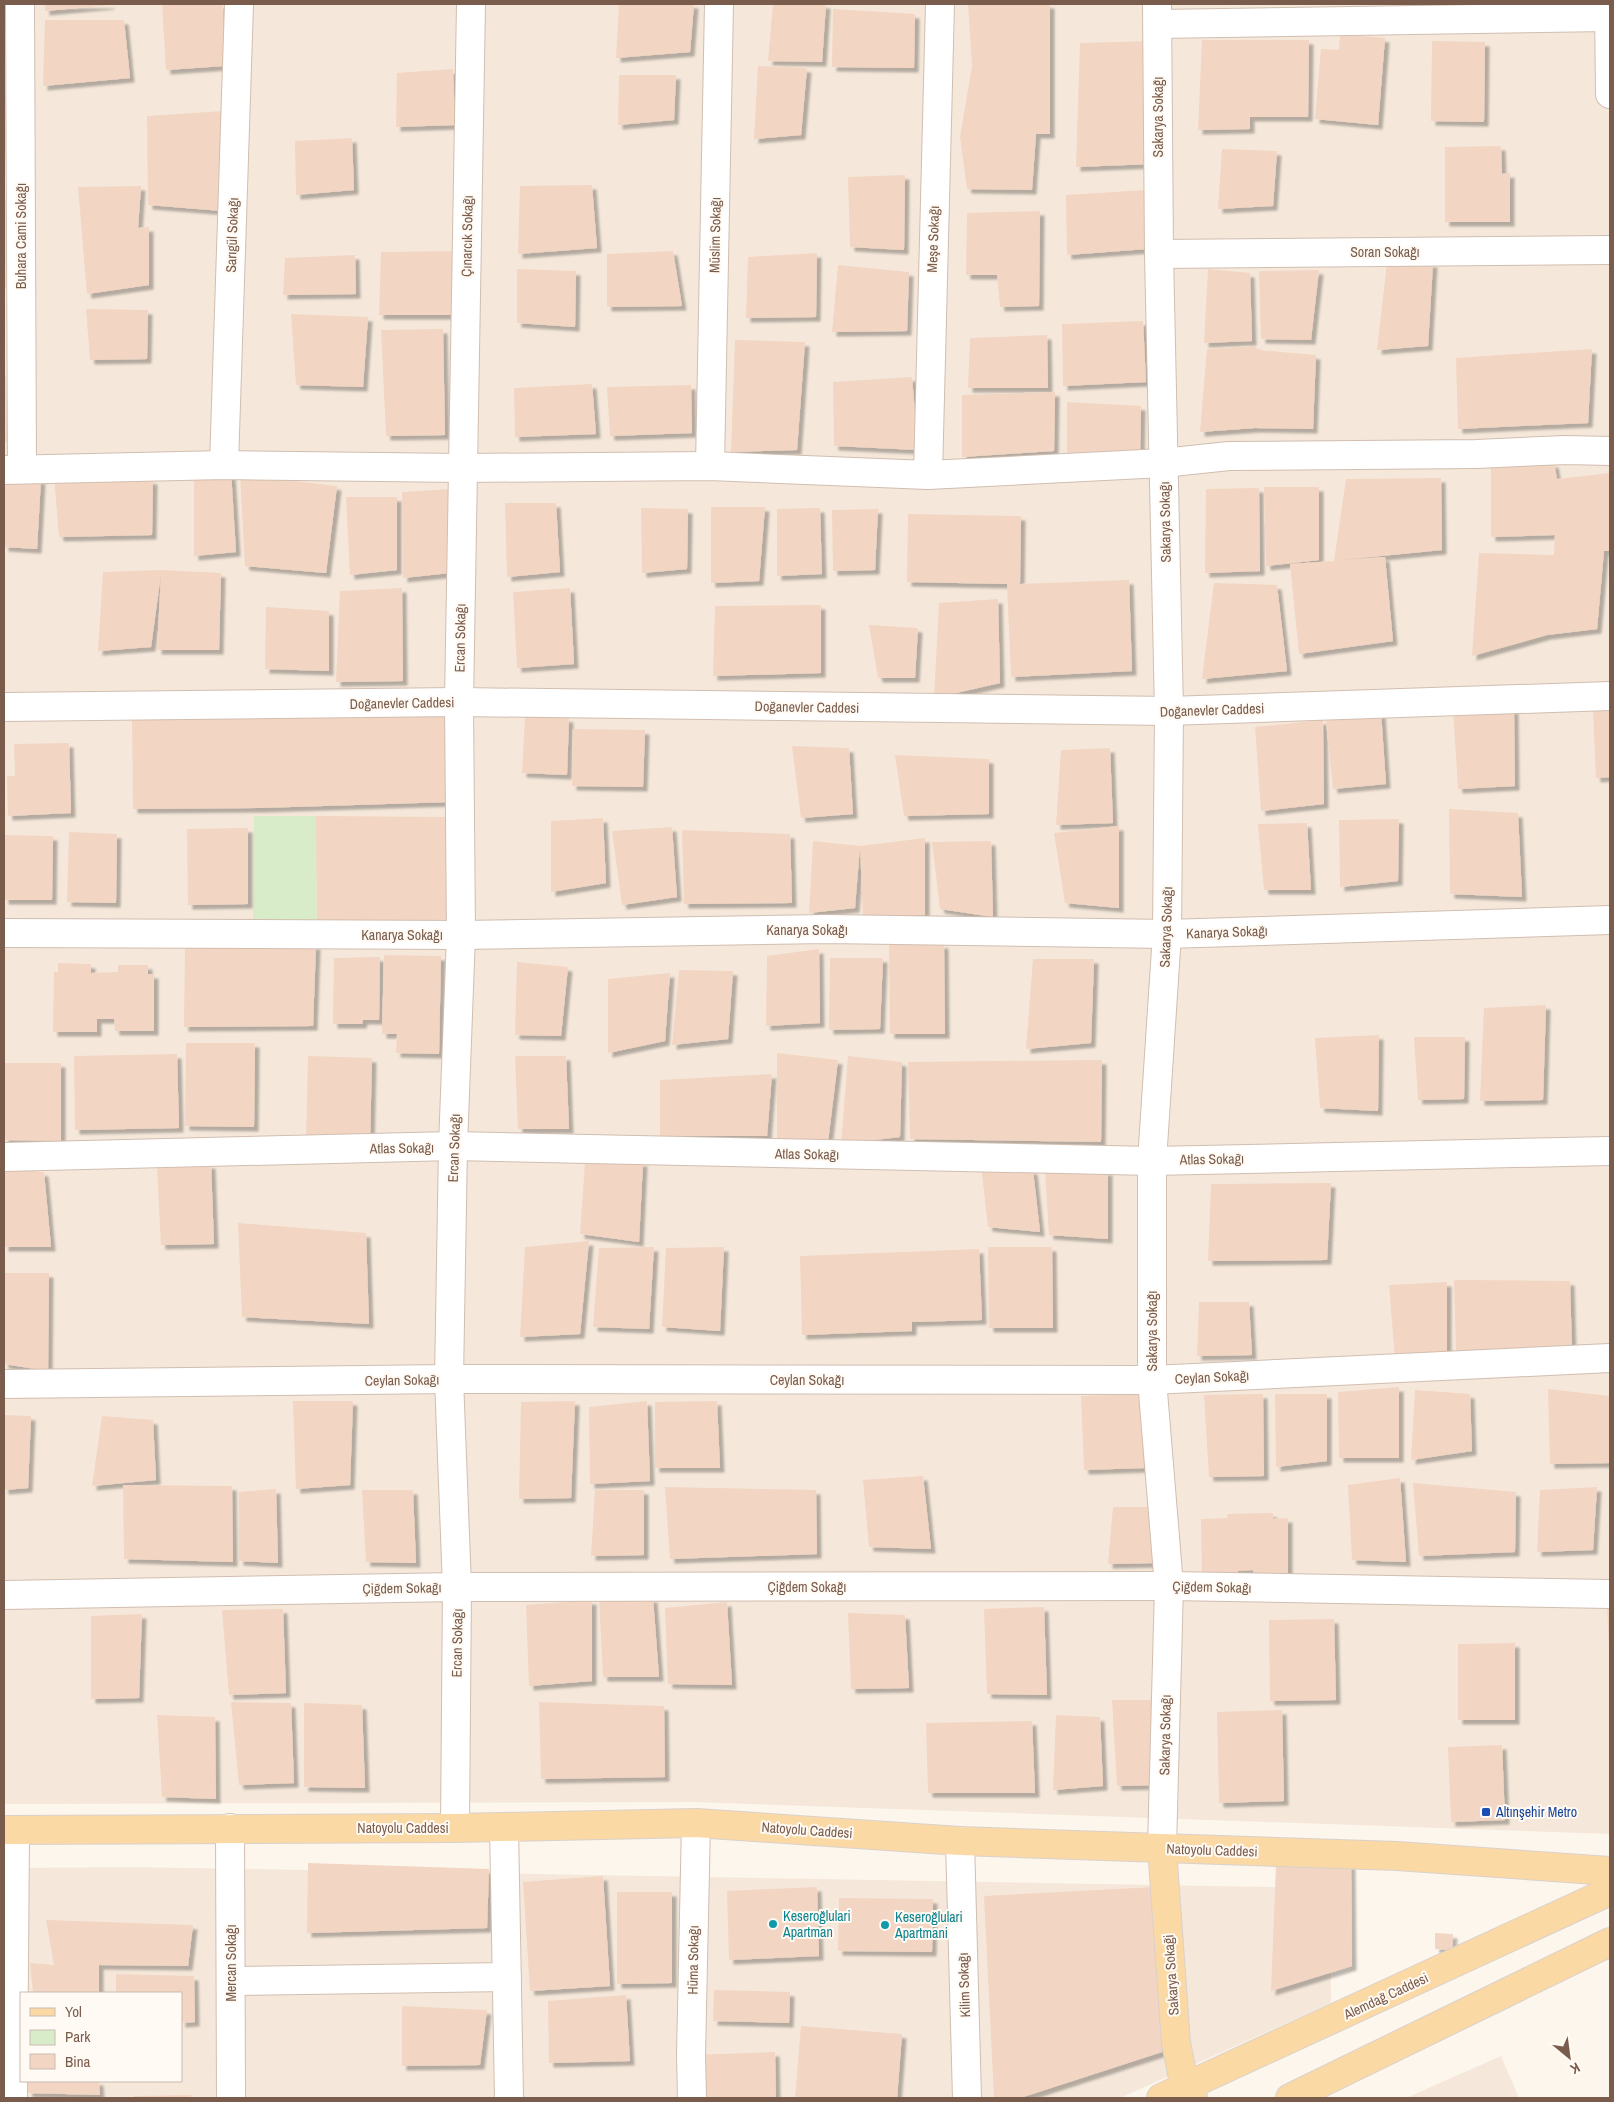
<svg xmlns="http://www.w3.org/2000/svg" width="1614" height="2102" viewBox="0 0 1614 2102" font-family="'Archivo Narrow',sans-serif">
<style>
.residential{fill:#f5e8da;fill-rule:evenodd}
.green{fill:#d8ecc9}
.building{fill:#f3d5c3;filter:url(#shadow)}
.lines{fill:none;stroke-linecap:round;stroke-linejoin:round}
.minor-casing{stroke:#d1beb0;stroke-width:30}
.major-casing{stroke:#dad1cd;stroke-width:30}
.minor{stroke:#fff;stroke-width:28}
.major{stroke:#fbd9a5;stroke-width:28}
.transit-dot{fill:#1a4fb4;stroke:#fffaf3;stroke-width:2}
.culture-dot{fill:#0f9aa8;stroke:#fffaf3;stroke-width:2}
.labels{text-anchor:middle;dominant-baseline:central;stroke-width:4;stroke-linejoin:round;paint-order:stroke}
.street-label{font-size:14px;fill:#7a5c4d;stroke:#fffaf3}
.transit-label{font-size:14px;fill:#164399;stroke:#fffaf3;text-anchor:start}
.culture-label{font-size:14px;fill:#0d838f;stroke:#fffaf3;text-anchor:start}
</style>
<defs>
<filter id="shadow"><feDropShadow dx="4.5" dy="4.5" stdDeviation="1" flood-color="#0004"/></filter>
</defs>
<rect width="100%" height="100%" fill="#fdf6ec"/>
<g class="residential">
<polygon points="4,4 1610,4 1610,1834 694,1802 4,1804"/>
<path d="M 133,1867 L 1330,1888 L 1331,2003 L 1120,2098 L 4,2098 L 4,1868 ZM 21,1993 L 181,1993 L 181,2081 L 21,2081 Z"/>
<polygon points="1501,2056 1519,2098 1406,2098"/>
</g>
<polygon class="green" points="254,816 316,816 317,925 253,923"/>
<g class="building">
<polygon points="45,4 110,4 110,5 45,11"/>
<polygon points="162,4 223,4 224,66 166,70"/>
<polygon points="619,4 694,4 690,52 616,58"/>
<polygon points="773,4 826,4 822,62 768,61"/>
<polygon points="968,4 1050,4 1050,134 1036,134 1032,190 967,189 960,137 972,66"/>
<polygon points="833,9 915,14 914,68 832,67"/>
<polygon points="45,20 124,20 130,78 43,86"/>
<polygon points="1340,34 1385,38 1378,125 1315,119 1321,49 1339,50"/>
<polygon points="1202,40 1309,40 1308,117 1250,117 1250,129 1198,130"/>
<polygon points="1153,41 1152,164 1076,167 1080,43"/>
<polygon points="1432,41 1485,42 1484,122 1431,121"/>
<polygon points="758,66 807,68 801,135 754,139"/>
<polygon points="453,69 455,125 396,127 397,73"/>
<polygon points="619,75 676,75 674,120 618,125"/>
<polygon points="4,92 15,92 13,157 4,158"/>
<polygon points="223,111 222,211 148,205 147,116"/>
<polygon points="352,138 354,190 296,195 295,141"/>
<polygon points="1501,146 1502,174 1510,173 1510,222 1445,222 1445,147"/>
<polygon points="1222,149 1277,151 1273,206 1218,209"/>
<polygon points="905,175 904,250 850,247 848,177"/>
<polygon points="592,185 597,248 518,254 520,186"/>
<polygon points="141,186 138,228 149,227 149,285 87,294 78,187"/>
<polygon points="1146,190 1147,249 1067,255 1066,195"/>
<polygon points="4,199 10,199 10,289 4,288"/>
<polygon points="1040,211 1039,306 1000,307 997,275 966,275 967,213"/>
<polygon points="461,251 458,315 379,315 381,252"/>
<polygon points="673,251 682,306 607,307 607,254"/>
<polygon points="817,253 816,317 746,318 748,257"/>
<polygon points="355,255 356,294 283,295 285,258"/>
<polygon points="1387,263 1433,263 1428,346 1377,350"/>
<polygon points="838,265 909,272 907,331 832,332"/>
<polygon points="517,269 576,271 575,327 517,323"/>
<polygon points="1208,269 1250,273 1252,341 1204,343"/>
<polygon points="1319,270 1311,340 1261,339 1259,271"/>
<polygon points="86,309 148,310 147,359 90,360"/>
<polygon points="291,314 368,317 363,387 296,385"/>
<polygon points="1143,321 1146,382 1063,386 1062,324"/>
<polygon points="443,329 445,435 386,436 381,330"/>
<polygon points="1047,335 1048,388 968,388 970,338"/>
<polygon points="735,340 805,342 797,450 731,452"/>
<polygon points="1256,346 1257,350 1316,355 1313,429 1255,428 1200,432 1207,349"/>
<polygon points="1592,349 1588,423 1458,429 1456,358"/>
<polygon points="4,377 6,377 7,442 4,441"/>
<polygon points="912,377 918,450 834,446 833,382"/>
<polygon points="592,384 596,434 515,437 514,388"/>
<polygon points="691,385 692,433 610,436 607,387"/>
<polygon points="1055,392 1054,451 962,457 962,395"/>
<polygon points="1067,402 1141,406 1140,458 1067,459"/>
<polygon points="1554,463 1557,479 1610,473 1610,551 1604,551 1597,629 1547,635 1472,656 1479,553 1554,555 1555,535 1491,537 1491,467"/>
<polygon points="194,470 231,471 236,552 194,556"/>
<polygon points="240,475 337,486 326,573 245,566"/>
<polygon points="54,476 153,480 152,535 59,537"/>
<polygon points="1441,478 1442,550 1340,560 1385,557 1393,641 1299,654 1290,564 1334,561 1346,479"/>
<polygon points="41,479 37,549 4,547 4,482"/>
<polygon points="1264,487 1319,487 1319,560 1266,566"/>
<polygon points="1259,488 1260,571 1205,573 1206,489"/>
<polygon points="451,489 450,573 403,578 402,492"/>
<polygon points="346,497 397,497 397,570 350,575"/>
<polygon points="505,503 556,503 560,572 507,577"/>
<polygon points="711,507 765,507 759,581 711,583"/>
<polygon points="641,508 688,509 687,569 642,573"/>
<polygon points="820,508 822,574 777,576 777,509"/>
<polygon points="878,509 875,570 833,571 832,510"/>
<polygon points="908,514 1021,516 1020,584 1129,580 1132,671 1011,677 1007,584 907,582"/>
<polygon points="161,570 221,573 219,650 157,650 161,574 151,647 98,651 103,572"/>
<polygon points="1214,583 1277,585 1287,671 1202,679"/>
<polygon points="402,588 403,681 336,682 340,591"/>
<polygon points="570,588 574,664 517,668 513,592"/>
<polygon points="998,599 1000,683 934,698 939,603"/>
<polygon points="821,605 821,673 713,676 715,606"/>
<polygon points="266,607 329,611 329,671 265,669"/>
<polygon points="869,625 918,628 915,678 878,678"/>
<polygon points="1453,709 1514,709 1515,786 1458,789"/>
<polygon points="1593,710 1610,710 1610,777 1596,778"/>
<polygon points="1381,712 1386,784 1333,789 1326,721"/>
<polygon points="449,713 450,802 259,808 133,809 132,714"/>
<polygon points="525,716 569,718 567,775 522,773"/>
<polygon points="1323,720 1324,804 1261,811 1255,727"/>
<polygon points="573,729 645,730 643,787 572,786"/>
<polygon points="69,743 71,813 8,816 7,776 15,776 14,744"/>
<polygon points="792,746 849,748 853,814 801,818"/>
<polygon points="1110,748 1113,823 1056,825 1061,750"/>
<polygon points="895,755 989,759 989,814 904,816"/>
<polygon points="1449,809 1518,813 1522,897 1450,894"/>
<polygon points="316,816 449,817 449,925 317,925"/>
<polygon points="603,818 606,883 551,892 551,821"/>
<polygon points="1399,819 1398,881 1340,887 1339,820"/>
<polygon points="1307,823 1311,890 1264,890 1258,824"/>
<polygon points="1119,826 1119,908 1065,903 1054,833"/>
<polygon points="672,827 677,897 622,905 612,831"/>
<polygon points="248,828 248,904 188,905 187,829"/>
<polygon points="682,830 790,834 792,903 684,904"/>
<polygon points="69,832 117,834 116,903 67,902"/>
<polygon points="4,835 53,836 52,900 4,900"/>
<polygon points="925,838 925,915 863,916 860,846 855,908 809,913 813,841 860,846"/>
<polygon points="991,841 993,917 940,909 932,842"/>
<polygon points="889,943 944,944 945,1034 890,1034"/>
<polygon points="185,944 316,945 313,1026 184,1027"/>
<polygon points="819,949 820,1023 766,1026 767,956"/>
<polygon points="384,955 441,956 439,1054 396,1053 397,1034 382,1034"/>
<polygon points="380,957 379,1020 363,1020 362,1024 333,1024 334,958"/>
<polygon points="830,958 883,958 880,1029 829,1030"/>
<polygon points="1033,959 1094,959 1091,1043 1026,1049"/>
<polygon points="517,962 568,967 561,1036 515,1035"/>
<polygon points="58,963 91,964 91,973 118,972 118,965 148,965 148,974 154,974 154,1031 115,1031 114,1019 97,1019 97,1032 53,1032 54,972 58,972"/>
<polygon points="679,970 733,971 728,1039 672,1045"/>
<polygon points="670,973 665,1041 608,1053 608,979"/>
<polygon points="1546,1005 1543,1100 1480,1101 1484,1008"/>
<polygon points="1379,1035 1378,1111 1320,1108 1315,1038"/>
<polygon points="1414,1037 1465,1037 1464,1099 1418,1100"/>
<polygon points="186,1043 255,1043 254,1127 185,1126"/>
<polygon points="777,1053 838,1060 828,1142 777,1138"/>
<polygon points="177,1054 179,1128 75,1130 74,1056"/>
<polygon points="308,1056 372,1058 370,1144 306,1143"/>
<polygon points="515,1056 566,1056 569,1129 518,1129"/>
<polygon points="848,1056 902,1062 900,1137 841,1144"/>
<polygon points="1102,1060 1101,1142 910,1139 908,1062"/>
<polygon points="4,1063 61,1063 61,1141 4,1140"/>
<polygon points="772,1074 767,1136 660,1136 660,1080"/>
<polygon points="585,1162 643,1162 639,1242 580,1234"/>
<polygon points="211,1164 214,1244 161,1245 157,1168"/>
<polygon points="981,1165 1033,1170 1040,1232 988,1227"/>
<polygon points="4,1169 44,1172 51,1247 4,1247"/>
<polygon points="1045,1171 1108,1171 1108,1239 1049,1235"/>
<polygon points="1331,1183 1327,1260 1208,1261 1211,1184"/>
<polygon points="238,1223 366,1233 369,1324 242,1317"/>
<polygon points="589,1241 580,1334 520,1337 525,1247"/>
<polygon points="654,1247 649,1329 593,1327 599,1248"/>
<polygon points="724,1247 720,1331 662,1327 666,1248"/>
<polygon points="988,1247 1052,1247 1053,1328 989,1328"/>
<polygon points="979,1249 982,1320 912,1322 912,1331 802,1335 800,1256"/>
<polygon points="4,1273 49,1273 48,1371 4,1364"/>
<polygon points="1454,1280 1570,1281 1572,1351 1456,1353"/>
<polygon points="1447,1282 1447,1358 1395,1359 1389,1285"/>
<polygon points="1199,1302 1249,1302 1252,1355 1197,1356"/>
<polygon points="1399,1387 1399,1458 1339,1458 1338,1392"/>
<polygon points="1548,1389 1610,1396 1610,1463 1550,1464"/>
<polygon points="1415,1390 1470,1394 1472,1451 1411,1460"/>
<polygon points="1141,1394 1144,1468 1084,1470 1081,1396"/>
<polygon points="1263,1394 1264,1476 1209,1477 1204,1395"/>
<polygon points="1275,1394 1327,1394 1327,1461 1276,1467"/>
<polygon points="293,1401 353,1401 350,1485 296,1489"/>
<polygon points="575,1401 571,1498 519,1499 521,1402"/>
<polygon points="647,1401 650,1481 590,1484 589,1407"/>
<polygon points="717,1401 720,1468 655,1468 655,1402"/>
<polygon points="4,1415 31,1416 28,1488 4,1490"/>
<polygon points="102,1416 153,1420 156,1480 92,1486"/>
<polygon points="923,1476 931,1549 869,1547 863,1480"/>
<polygon points="1400,1478 1406,1562 1352,1560 1348,1485"/>
<polygon points="1413,1483 1516,1492 1515,1552 1419,1556"/>
<polygon points="123,1485 232,1486 233,1562 124,1559"/>
<polygon points="665,1487 816,1490 817,1554 670,1559"/>
<polygon points="1597,1487 1593,1550 1537,1552 1540,1490"/>
<polygon points="276,1489 278,1563 239,1561 239,1492"/>
<polygon points="362,1490 413,1490 416,1563 366,1562"/>
<polygon points="595,1490 644,1490 644,1555 591,1556"/>
<polygon points="1113,1507 1149,1507 1154,1563 1108,1564"/>
<polygon points="1273,1513 1273,1519 1288,1518 1288,1581 1253,1581 1253,1570 1238,1571 1238,1581 1202,1582 1201,1519 1228,1518 1227,1514"/>
<polygon points="653,1598 659,1677 603,1677 599,1599"/>
<polygon points="592,1600 592,1681 529,1686 526,1605"/>
<polygon points="727,1602 732,1685 668,1684 665,1608"/>
<polygon points="1607,1605 1610,1605 1610,1649 1609,1649"/>
<polygon points="1044,1607 1047,1695 987,1694 984,1609"/>
<polygon points="283,1609 286,1693 229,1695 222,1610"/>
<polygon points="848,1613 905,1615 909,1688 851,1689"/>
<polygon points="142,1614 139,1698 91,1699 91,1616"/>
<polygon points="1334,1619 1336,1700 1270,1701 1269,1620"/>
<polygon points="1515,1643 1515,1720 1458,1720 1458,1644"/>
<polygon points="1112,1700 1163,1700 1163,1785 1117,1786"/>
<polygon points="231,1702 291,1703 294,1783 239,1785"/>
<polygon points="539,1702 664,1706 665,1777 541,1779"/>
<polygon points="304,1703 362,1705 365,1788 304,1787"/>
<polygon points="1282,1710 1284,1801 1219,1803 1217,1712"/>
<polygon points="157,1715 215,1717 216,1799 162,1797"/>
<polygon points="1056,1715 1100,1717 1103,1786 1053,1790"/>
<polygon points="1032,1721 1035,1793 928,1793 926,1723"/>
<polygon points="1502,1745 1505,1820 1451,1822 1448,1747"/>
<polygon points="308,1863 489,1869 487,1928 307,1933"/>
<polygon points="1351,1864 1352,1966 1271,1991 1276,1865"/>
<polygon points="603,1876 610,1986 530,1991 523,1882"/>
<polygon points="817,1887 819,1956 729,1960 727,1891"/>
<polygon points="1154,1887 1162,2052 1020,2098 994,2098 984,1896"/>
<polygon points="617,1892 672,1892 672,1983 617,1984"/>
<polygon points="839,1898 933,1899 932,1952 838,1951"/>
<polygon points="46,1920 193,1925 188,1966 99,1965 99,1993 33,1993 30,1963 54,1965"/>
<polygon points="1435,1933 1453,1934 1452,1950 1435,1949"/>
<polygon points="116,1974 194,1976 195,2022 181,2023 181,1993 116,1993"/>
<polygon points="714,1990 790,1992 789,2023 713,2021"/>
<polygon points="626,1995 630,2061 549,2063 548,2001"/>
<polygon points="402,2006 487,2010 480,2065 402,2066"/>
<polygon points="801,2026 902,2034 897,2098 795,2098"/>
<polygon points="775,2052 776,2098 692,2098 691,2055"/>
<polygon points="28,2081 99,2081 100,2095 28,2093"/>
<polygon points="191,2095 191,2098 134,2098 134,2096"/>
</g>
<g class="lines">
<defs>
<g id="minor">
<polyline points="20,4 22,469"/>
<polyline points="1157,4 1159,254 1169,711 1167,934 1152,1161 1152,1380 1169,1586 1162,1848"/>
<polyline points="1609,4 1610,94"/>
<polyline points="1158,24 1609,17"/>
<polyline points="1159,254 1610,250"/>
<polyline points="224,465 239,4"/>
<polyline points="710,466 719,4"/>
<polyline points="4,470 224,465 462,468 710,466 928,475 1163,463 1229,456 1476,454 1565,450 1610,451"/>
<polyline points="928,475 940,4"/>
<polyline points="4,707 459,702 1169,711 1610,696"/>
<polyline points="4,933 461,935 827,929 1167,934 1610,920"/>
<polyline points="4,1157 453,1146 1152,1161 1610,1151"/>
<polyline points="4,1384 449,1379 1152,1380 1610,1358"/>
<polyline points="4,1595 457,1587 1169,1586 1610,1594"/>
<polyline points="504,1827 509,2098"/>
<polyline points="230,1828 231,2098"/>
<polyline points="455,1828 457,1587 449,1379 453,1146 461,935 459,702 471,4"/>
<polyline points="960,1841 967,2098"/>
<polyline points="231,1981 507,1977"/>
<polyline points="13,2098 15,1830"/>
<polyline points="692,2098 691,2055 696,1823"/>
</g>
<g id="major">
<polyline points="4,1830 455,1828 696,1823 960,1841 1397,1856 1610,1871"/>
<polyline points="1162,1848 1176,2043 1185,2088 1193,2098"/>
<polyline points="1161,2098 1610,1891"/>
<polyline points="1290,2098 1610,1942"/>
</g>
</defs>
<use href="#minor" class="minor-casing"/>
<use href="#major" class="major-casing"/>
<use href="#minor" class="minor"/>
<use href="#major" class="major"/>
</g>
<rect class="transit-dot" x="1481" y="1807" width="10" height="10" rx="2.5"/>
<g class="culture-dot">
<circle cx="773" cy="1924" r="5"/>
<circle cx="885" cy="1925" r="5"/>
</g>
<g class="labels">
<g class="street-label">
<text transform="translate(1158 117) rotate(-90)">Sakarya Sokağı</text>
<text transform="translate(232 235) rotate(-88)">Sarıgül Sokağı</text>
<text transform="translate(715 235) rotate(-89)">Müslim Sokağı</text>
<text transform="translate(21 236) rotate(-90)">Buhara Cami Sokağı</text>
<text transform="translate(467 236) rotate(-89)">Çınarcık Sokağı</text>
<text transform="translate(933 239) rotate(-88)">Meşe Sokağı</text>
<text x="1385" y="252">Soran Sokağı</text>
<text transform="translate(1165 522) rotate(-91)">Sakarya Sokağı</text>
<text transform="translate(460 638) rotate(-89)">Ercan Sokağı</text>
<text transform="translate(402 703) rotate(-1)">Doğanevler Caddesi</text>
<text transform="translate(807 707) rotate(1)">Doğanevler Caddesi</text>
<text transform="translate(1212 710) rotate(-2)">Doğanevler Caddesi</text>
<text transform="translate(1166 927) rotate(-88)">Sakarya Sokağı</text>
<text x="807" y="930">Kanarya Sokağı</text>
<text transform="translate(1227 932) rotate(-2)">Kanarya Sokağı</text>
<text x="402" y="935">Kanarya Sokağı</text>
<text transform="translate(402 1148) rotate(-1)">Atlas Sokağı</text>
<text transform="translate(454 1148) rotate(-88)">Ercan Sokağı</text>
<text transform="translate(807 1154) rotate(1)">Atlas Sokağı</text>
<text transform="translate(1212 1159) rotate(-1)">Atlas Sokağı</text>
<text transform="translate(1152 1331) rotate(-90)">Sakarya Sokağı</text>
<text transform="translate(1212 1377) rotate(-3)">Ceylan Sokağı</text>
<text transform="translate(402 1380) rotate(-1)">Ceylan Sokağı</text>
<text x="807" y="1380">Ceylan Sokağı</text>
<text x="807" y="1587">Çiğdem Sokağı</text>
<text transform="translate(1212 1587) rotate(1)">Çiğdem Sokağı</text>
<text transform="translate(402 1588) rotate(-1)">Çiğdem Sokağı</text>
<text transform="translate(457 1643) rotate(-89)">Ercan Sokağı</text>
<text transform="translate(1165 1735) rotate(-89)">Sakarya Sokağı</text>
<text x="403" y="1828">Natoyolu Caddesi</text>
<text transform="translate(807 1830) rotate(4)">Natoyolu Caddesi</text>
<text transform="translate(1212 1850) rotate(2)">Natoyolu Caddesi</text>
<text transform="translate(693 1960) rotate(-89)">Hüma Sokağı</text>
<text transform="translate(231 1963) rotate(-90)">Mercan Sokağı</text>
<text transform="translate(1171 1975) rotate(-94)">Sakarya Sokaği</text>
<text transform="translate(964 1985) rotate(-92)">Kilim Sokağı</text>
<text transform="translate(1386 1996) rotate(-25)">Alemdağ Caddesi</text>
</g>
<g class="transit-label">
<text x="1496" y="1812">Altınşehir Metro</text>
</g>
<g class="culture-label">
<text x="783" y="1916">Keseroğlulari<tspan x="783" dy="16">Apartman</tspan></text>
<text x="895" y="1917">Keseroğlulari<tspan x="895" dy="16">Apartmani</tspan></text>
</g>
</g>
<rect width="1614" height="2102" fill="none" stroke="#7a5c4d" stroke-width="10"/>
<rect x="20" y="1992" width="162" height="90" fill="#fffaf3" stroke="#cabbb1"/>
<rect x="30" y="2008" width="25" height="8" fill="#fbd9a5" stroke="#cabbb1"/>
<text x="65" y="2017" font-size="15" fill="#7a5c4d">Yol</text>
<rect x="30" y="2030" width="25" height="15" fill="#d8ecc9" stroke="#cabbb1"/>
<text x="65" y="2042" font-size="15" fill="#7a5c4d">Park</text>
<rect x="30" y="2054" width="25" height="15" fill="#f3d5c3" stroke="#cabbb1"/>
<text x="65" y="2067" font-size="15" fill="#7a5c4d">Bina</text>
<g transform="translate(1569 2057) rotate(151)" stroke="#fffaf3" stroke-width="4" paint-order="stroke">
<path d="M0-4L9 19L0 12L-9 19Z" fill="#7a5c4d"/>
<text y="-8" font-size="14" font-weight="bold" text-anchor="middle" fill="#7a5c4d">K</text>
</g>
</svg>
